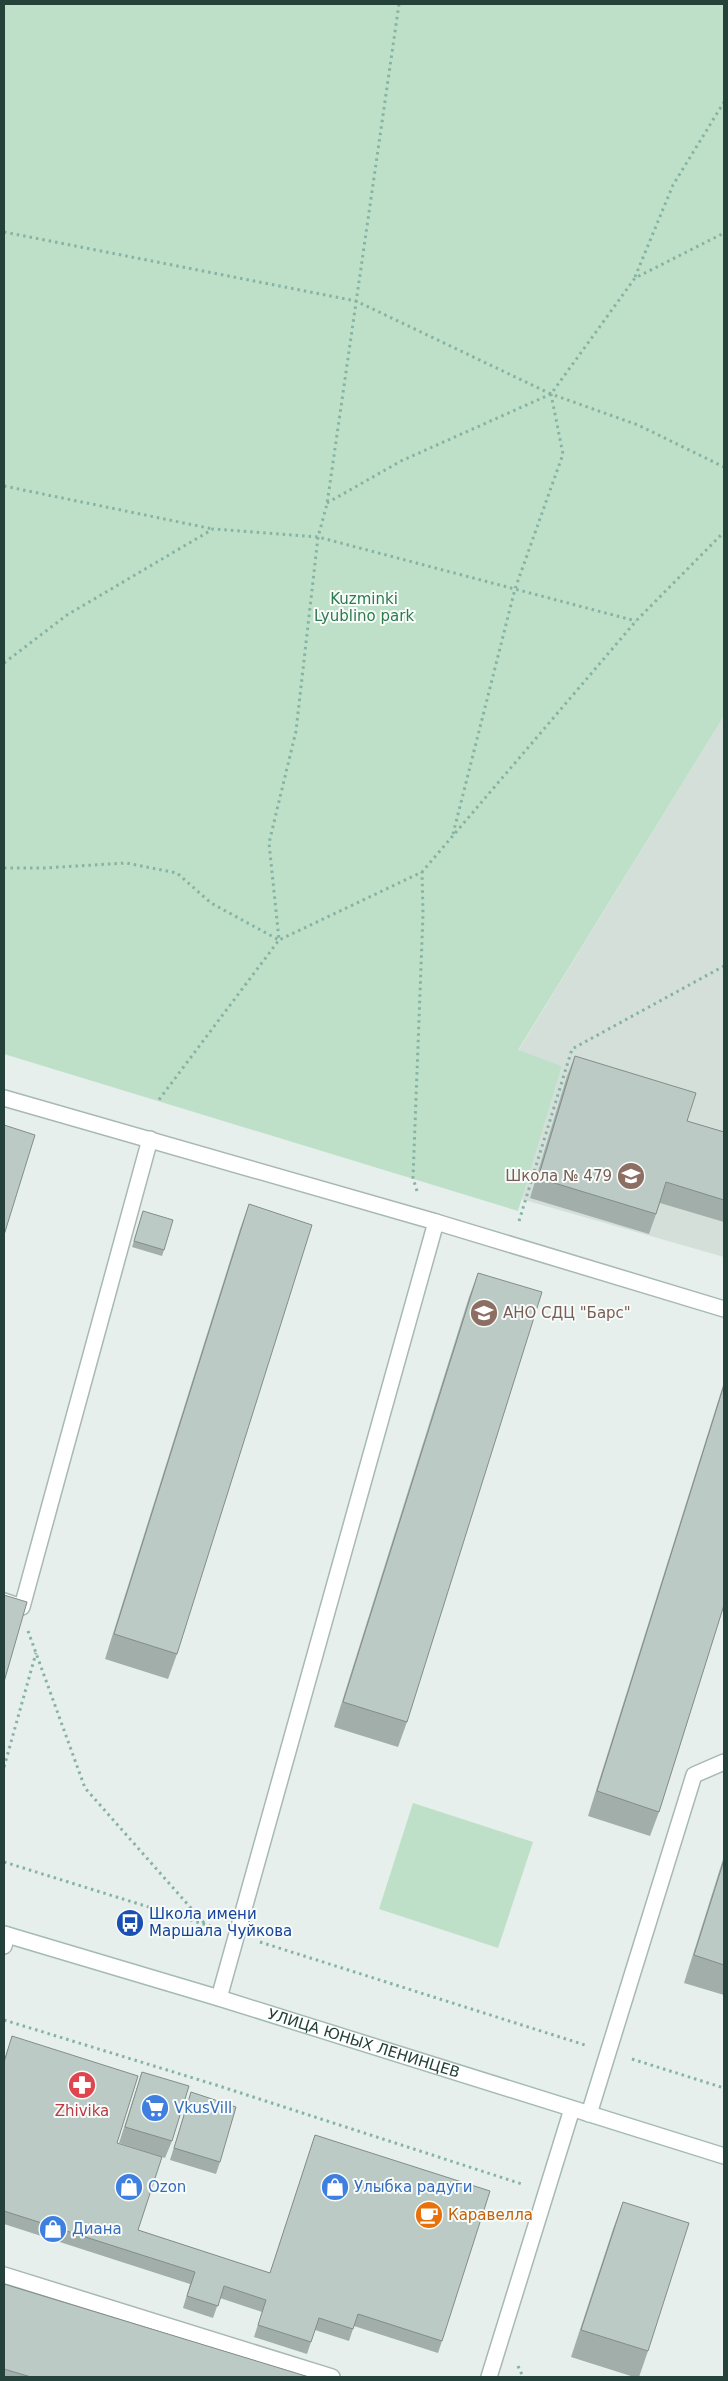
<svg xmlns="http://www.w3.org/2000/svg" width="728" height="2381" viewBox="0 0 728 2381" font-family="'DejaVu Sans',sans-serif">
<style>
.built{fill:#d4dfda}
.green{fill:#bfe0c8}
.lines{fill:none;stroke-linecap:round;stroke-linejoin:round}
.lane-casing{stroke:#a8b8b2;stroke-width:18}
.secondary-casing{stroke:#a4bbb3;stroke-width:18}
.path{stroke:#86b3a5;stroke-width:3;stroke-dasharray:2.5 4;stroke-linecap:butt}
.lane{stroke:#fff;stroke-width:15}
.secondary{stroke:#fff;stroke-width:15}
.wall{fill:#a1aea9}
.building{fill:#bbcac4;stroke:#838d89}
.labels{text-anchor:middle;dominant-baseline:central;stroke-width:4;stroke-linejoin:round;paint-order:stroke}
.park-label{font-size:15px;fill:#2d7a4b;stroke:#f7fbf9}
.education-label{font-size:15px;fill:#785e54;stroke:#f7fbf9;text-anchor:end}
.transit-label{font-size:15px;fill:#164399;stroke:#f7fbf9;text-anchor:start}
.street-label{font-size:15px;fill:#24423a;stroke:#f7fbf9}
.shop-label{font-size:15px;fill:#366cbe;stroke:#f7fbf9;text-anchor:start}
.health-label{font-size:15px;fill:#be3a42;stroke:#f7fbf9}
.food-label{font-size:15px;fill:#c56008;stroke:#f7fbf9;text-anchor:start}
</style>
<rect width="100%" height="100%" fill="#e6efeb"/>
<polygon class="built" points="724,716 724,1257 521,1199 562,1066 518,1051"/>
<g class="green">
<polygon points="4,4 724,4 724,716 518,1050 562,1066 518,1211 4,1054"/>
<polygon points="413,1803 533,1842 498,1948 379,1909"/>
</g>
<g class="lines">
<defs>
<g id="lane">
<polyline points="4,1098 436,1222 219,1998"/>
<polyline points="436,1222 724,1309"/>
<polyline points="4,1601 22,1607 150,1139"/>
<polyline points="4,1946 7,1935"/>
<polyline points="589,2114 694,1775 724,1762"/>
<polyline points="4,2275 332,2377"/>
<polyline points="489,2377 572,2109"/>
</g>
<g id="secondary">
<path id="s1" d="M 4,1934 L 219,1998 L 724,2156"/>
</g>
</defs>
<use href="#lane" class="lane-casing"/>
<use href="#secondary" class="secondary-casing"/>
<g class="path">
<polyline points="399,4 327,504 318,537 296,731 269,843 279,940 422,872 636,621 724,532"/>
<polyline points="4,232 356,301 551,394 635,278 724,233"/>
<polyline points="635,277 673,185 724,102"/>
<polyline points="4,486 213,529"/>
<polyline points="327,503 401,461 551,394 638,425 724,467"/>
<polyline points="4,663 67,615 213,529 318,537 636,621"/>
<polyline points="453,834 515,589 563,454 551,394"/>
<polyline points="4,868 44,868 126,863 177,873 211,903 279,940 158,1101"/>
<polyline points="417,1191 413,1178 423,914 422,872"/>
<polyline points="519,1221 572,1049 724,966"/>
<polyline points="28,1631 85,1788 205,1924"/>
<polyline points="4,1767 36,1653"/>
<polyline points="4,1862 213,1927"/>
<polyline points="260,1942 585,2045"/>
<polyline points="4,2020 216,2085 522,2184"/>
<polyline points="632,2059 724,2088"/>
<polyline points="518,2366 523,2377"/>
</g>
<use href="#lane" class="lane"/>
<use href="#secondary" class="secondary"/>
</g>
<g class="wall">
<polygon points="575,1056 687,1121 724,1132 724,1222 660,1203 649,1234 530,1198 567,1076"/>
<polygon points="249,1204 177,1654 168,1679 105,1659 240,1229"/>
<polygon points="143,1211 164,1250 162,1256 132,1247"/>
<polygon points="478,1273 407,1722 398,1747 334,1727 469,1297"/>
<polygon points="724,1382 724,1605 659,1812 650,1836 588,1816"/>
<polygon points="724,1856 724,1995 684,1983"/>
<polygon points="12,2036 117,2143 138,2230 270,2273 315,2135 442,2341 438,2353 354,2326 349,2341 315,2330 307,2354 254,2337 262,2312 220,2298 213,2318 183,2308 190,2284 4,2224 4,2061"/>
<polygon points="142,2072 172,2141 165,2158 119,2143"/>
<polygon points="191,2092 220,2162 216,2174 170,2160"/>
<polygon points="623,2202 648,2351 639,2377 634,2377 571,2357 613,2229"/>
<polygon points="4,2284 309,2377 4,2377"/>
</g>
<g class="building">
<polygon points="575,1056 696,1093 687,1121 724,1132 724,1200 666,1182 656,1214 538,1178"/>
<polygon points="4,1125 35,1135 4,1235"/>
<polygon points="249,1204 312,1225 177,1654 114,1634"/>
<polygon points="143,1211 173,1220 164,1250 134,1241"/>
<polygon points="478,1273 542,1292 407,1722 343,1702"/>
<polygon points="724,1385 724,1605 659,1812 597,1791"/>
<polygon points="4,1595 27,1602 4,1682"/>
<polygon points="724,1860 724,1965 694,1955"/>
<polygon points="12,2036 138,2076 117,2143 162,2157 138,2230 270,2273 315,2135 490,2191 442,2341 358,2314 353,2329 319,2318 311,2342 258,2325 266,2300 224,2286 218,2306 187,2296 195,2272 4,2211 4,2062"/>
<polygon points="142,2072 189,2086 172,2141 125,2127"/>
<polygon points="191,2092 236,2107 220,2162 174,2148"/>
<polygon points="623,2202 689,2223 648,2351 581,2330"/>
<polygon points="4,2284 309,2377 31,2377 4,2369"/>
</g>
<defs>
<symbol id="school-disc" viewBox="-11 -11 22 22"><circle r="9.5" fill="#8d6e63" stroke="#f7fbf9"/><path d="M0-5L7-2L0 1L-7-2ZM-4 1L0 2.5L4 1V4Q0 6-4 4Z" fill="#fff"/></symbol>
<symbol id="bus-disc" viewBox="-11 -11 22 22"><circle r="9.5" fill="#1a4fb4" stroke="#f7fbf9"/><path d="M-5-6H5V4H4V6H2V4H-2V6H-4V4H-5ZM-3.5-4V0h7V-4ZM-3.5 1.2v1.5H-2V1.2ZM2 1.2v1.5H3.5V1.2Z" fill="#fff"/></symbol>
<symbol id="pharmacy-disc" viewBox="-11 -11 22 22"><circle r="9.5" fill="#e0444e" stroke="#f7fbf9"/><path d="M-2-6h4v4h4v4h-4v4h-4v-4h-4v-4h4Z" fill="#fff"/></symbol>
<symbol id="supermarket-disc" viewBox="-11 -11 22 22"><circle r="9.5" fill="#3f7fe0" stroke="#f7fbf9"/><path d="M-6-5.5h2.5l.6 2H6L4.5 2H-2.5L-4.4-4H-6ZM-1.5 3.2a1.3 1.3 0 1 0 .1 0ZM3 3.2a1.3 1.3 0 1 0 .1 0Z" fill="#fff"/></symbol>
<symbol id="shop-disc" viewBox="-11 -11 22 22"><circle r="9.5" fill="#3f7fe0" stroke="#f7fbf9"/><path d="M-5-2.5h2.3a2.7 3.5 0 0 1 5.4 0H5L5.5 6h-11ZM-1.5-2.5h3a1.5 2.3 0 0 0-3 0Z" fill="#fff"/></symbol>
<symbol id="cafe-disc" viewBox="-11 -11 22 22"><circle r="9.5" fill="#e8710a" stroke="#f7fbf9"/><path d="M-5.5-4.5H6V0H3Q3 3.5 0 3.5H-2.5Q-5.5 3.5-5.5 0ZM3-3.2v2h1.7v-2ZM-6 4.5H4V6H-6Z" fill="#fff"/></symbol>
</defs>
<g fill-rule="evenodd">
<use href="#school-disc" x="615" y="1160" width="32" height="32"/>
<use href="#school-disc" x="468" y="1297" width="32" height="32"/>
<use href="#bus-disc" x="114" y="1907" width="32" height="32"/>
<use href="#pharmacy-disc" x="66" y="2069" width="32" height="32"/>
<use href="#supermarket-disc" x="139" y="2092" width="32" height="32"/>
<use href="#shop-disc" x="113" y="2171" width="32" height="32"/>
<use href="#shop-disc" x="319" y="2171" width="32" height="32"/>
<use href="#cafe-disc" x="413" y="2199" width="32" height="32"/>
<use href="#shop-disc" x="37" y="2213" width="32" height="32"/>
</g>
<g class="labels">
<g class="park-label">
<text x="364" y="599">Kuzminki<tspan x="364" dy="17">Lyublino park</tspan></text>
</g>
<g class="education-label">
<text x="612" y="1176">Школа № 479</text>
<text x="503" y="1313" text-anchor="start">АНО СДЦ "Барс"</text>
</g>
<g class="transit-label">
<text x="149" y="1914">Школа имени<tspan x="149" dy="17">Маршала Чуйкова</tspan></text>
</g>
<g class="street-label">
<text stroke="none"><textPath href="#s1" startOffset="376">УЛИЦА ЮНЫХ ЛЕНИНЦЕВ</textPath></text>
</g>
<g class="shop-label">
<text x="174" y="2108">VkusVill</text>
<text x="148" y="2187">Ozon</text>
<text x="354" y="2187">Улыбка радуги</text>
<text x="72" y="2229">Диана</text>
</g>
<g class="health-label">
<text x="82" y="2111">Zhivika</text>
</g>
<g class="food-label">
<text x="448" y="2215">Каравелла</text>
</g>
</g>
<rect width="728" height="2381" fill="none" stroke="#24423a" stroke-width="10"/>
</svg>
